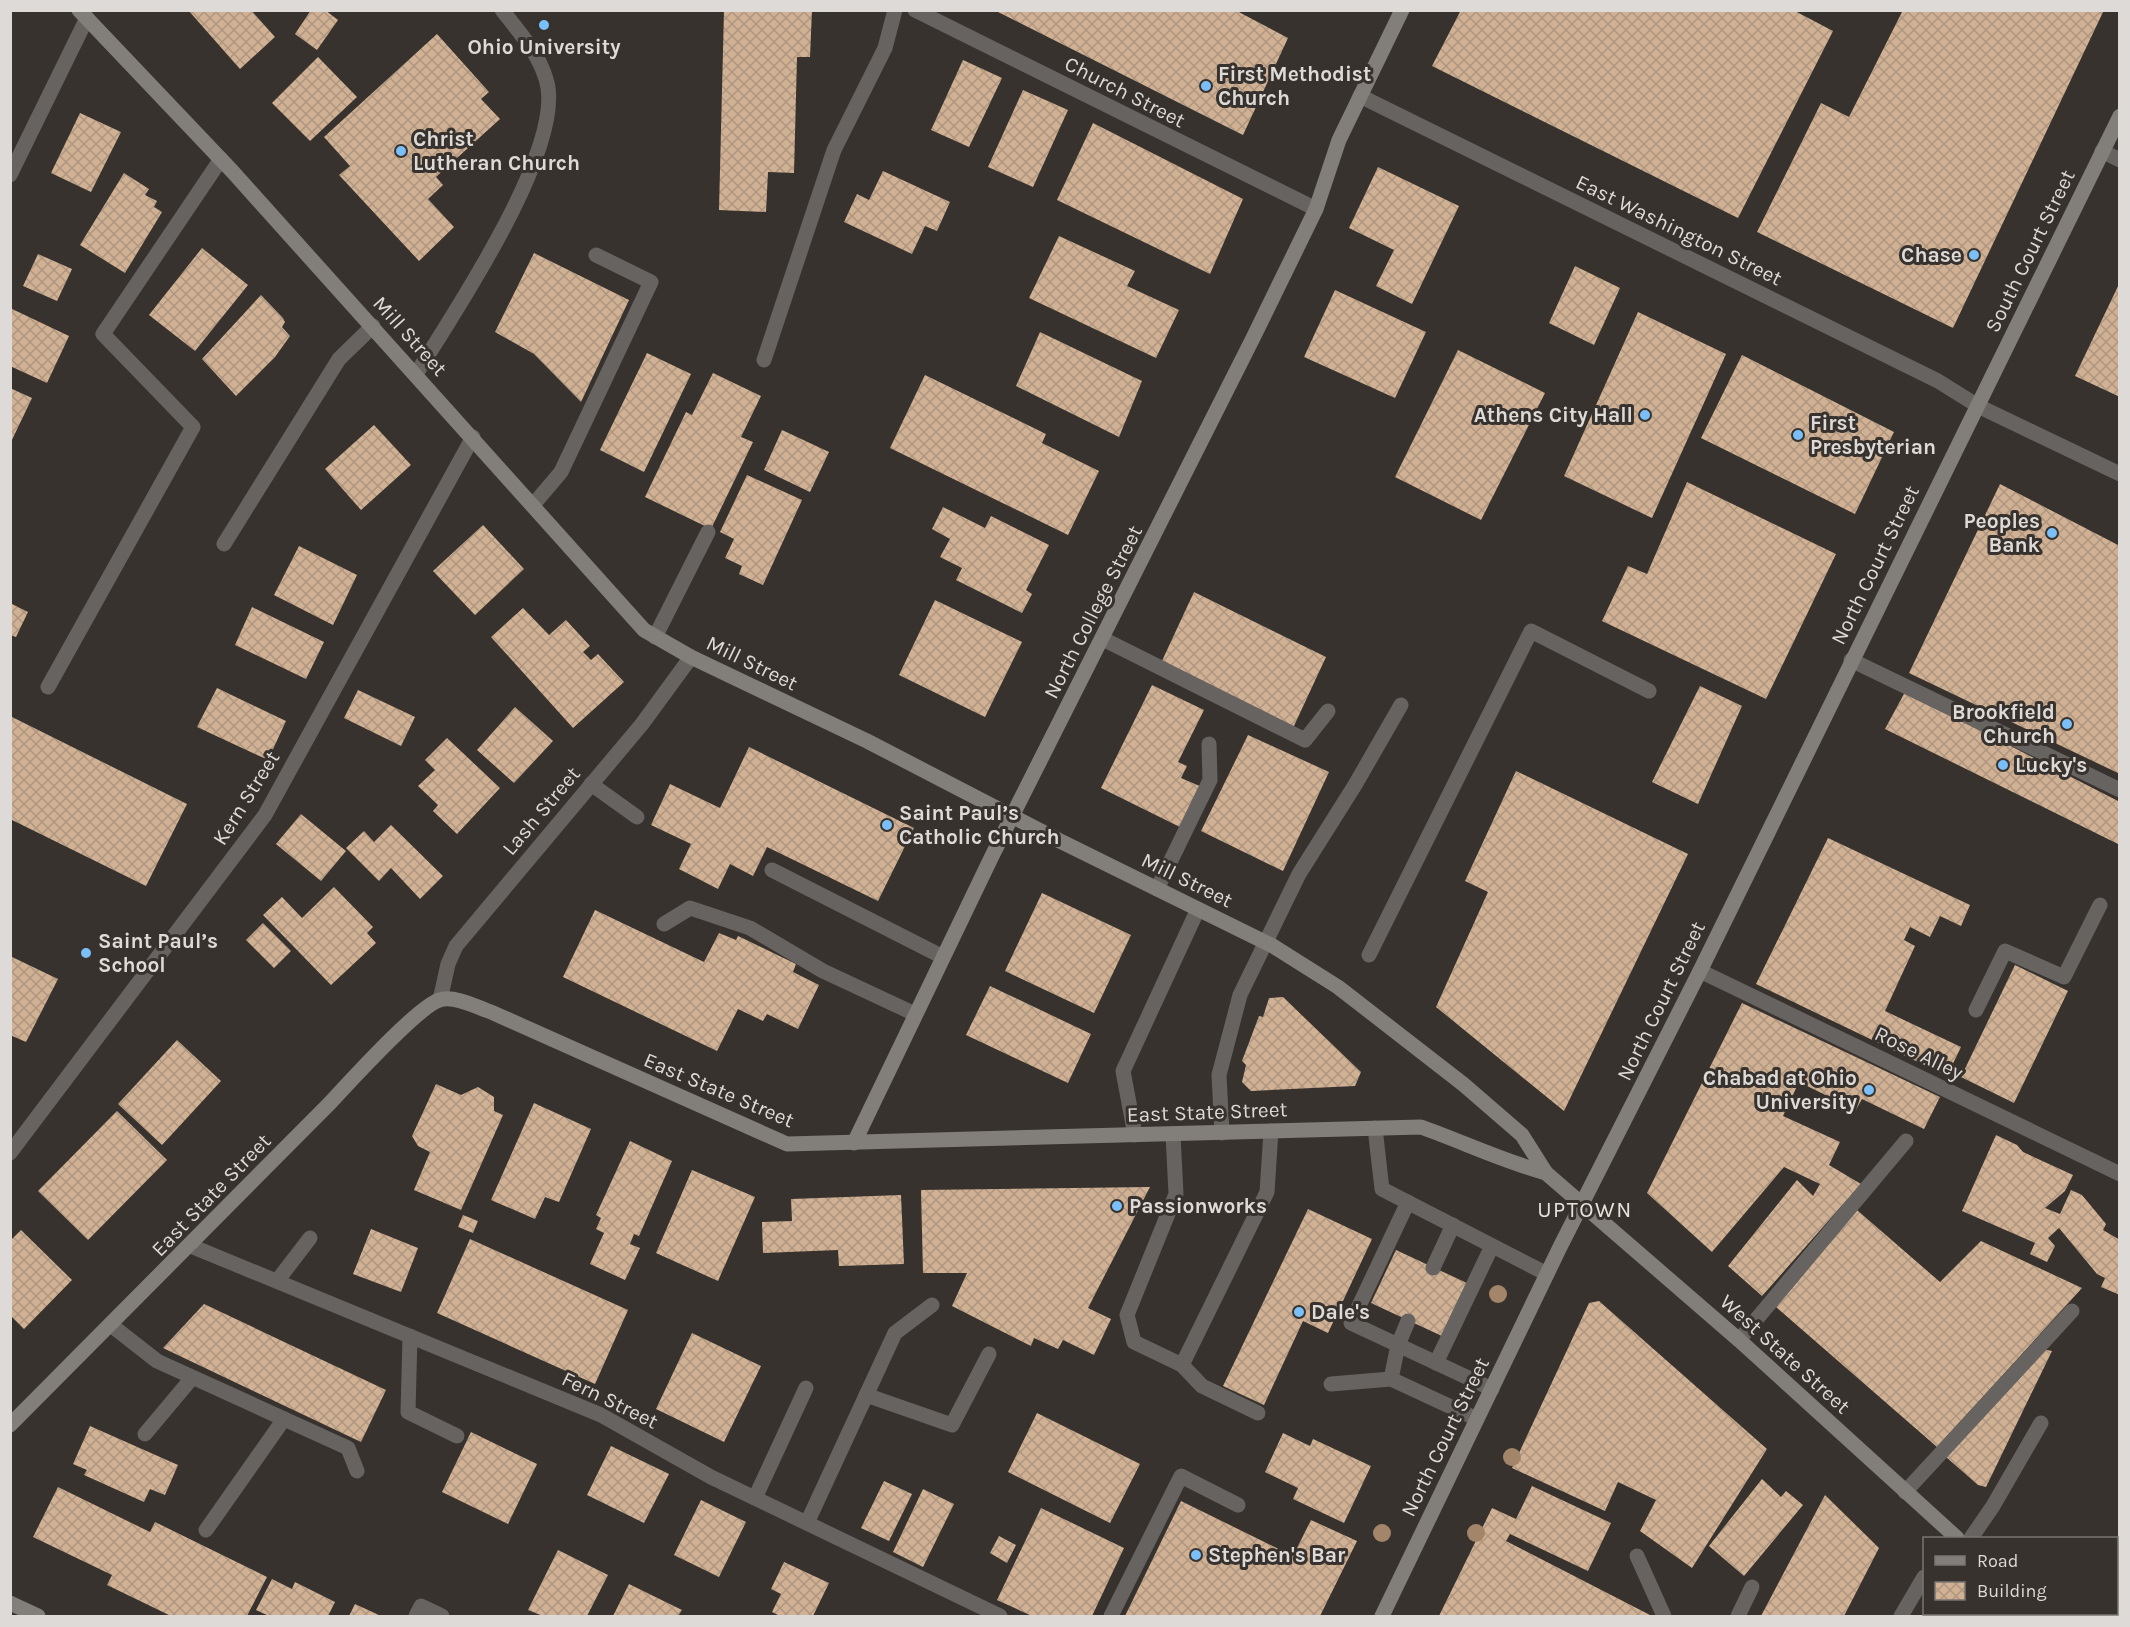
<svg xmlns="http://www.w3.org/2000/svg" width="2130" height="1627" viewBox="0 0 2130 1627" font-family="Karla,sans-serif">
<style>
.building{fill:url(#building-cross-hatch)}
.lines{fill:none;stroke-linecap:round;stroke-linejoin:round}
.lane{stroke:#666361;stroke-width:15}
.street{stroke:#666361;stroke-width:15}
.secondary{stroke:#827e7a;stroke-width:15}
.tree{fill:#a3866a}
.poi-dot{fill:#7abff8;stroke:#37322d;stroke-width:2}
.labels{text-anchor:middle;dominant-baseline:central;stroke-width:6;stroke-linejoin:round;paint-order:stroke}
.poi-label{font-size:21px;font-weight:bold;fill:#dedad7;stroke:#37322d;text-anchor:start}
.street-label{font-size:21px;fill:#dedad7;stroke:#37322d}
.neighbourhood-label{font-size:22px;letter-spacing:1.5px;fill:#e9e2dc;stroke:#37322d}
</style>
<defs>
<pattern id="building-cross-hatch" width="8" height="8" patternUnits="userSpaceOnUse" patternTransform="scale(1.5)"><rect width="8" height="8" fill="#d1b194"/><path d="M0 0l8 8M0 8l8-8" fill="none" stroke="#ae957f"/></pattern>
</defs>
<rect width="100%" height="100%" fill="#37322d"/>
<g class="building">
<polygon points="188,10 251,10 275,37 240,69"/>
<polygon points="311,10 325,10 338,20 317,50 295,34"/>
<polygon points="724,10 812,10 810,57 797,57 794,173 768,172 766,212 719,210"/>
<polygon points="994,10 1235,10 1288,38 1243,135"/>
<polygon points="1461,10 1793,10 1833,31 1738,218 1432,66"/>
<polygon points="1903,10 2104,10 1953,328 1757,232 1821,103 1849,117"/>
<polygon points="437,34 489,92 481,99 500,119 436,177 443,185 428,199 454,227 419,261 339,175 350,166 324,137"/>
<polygon points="318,57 357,97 310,141 272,103"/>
<polygon points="963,60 1002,78 969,147 931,130"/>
<polygon points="1023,90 1068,110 1033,187 988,167"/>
<polygon points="80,113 121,132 91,192 51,173"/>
<polygon points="1093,123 1243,199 1210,274 1057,200"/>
<polygon points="1378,167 1459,206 1412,304 1376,286 1394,250 1349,228"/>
<polygon points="883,171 950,202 937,231 925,226 912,254 844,222 857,194 869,200"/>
<polygon points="124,173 149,189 145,195 157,201 154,207 162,212 125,273 80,245"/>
<polygon points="1059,236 1135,271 1127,286 1179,310 1156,358 1029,298"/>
<polygon points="202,248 248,285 195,351 149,315"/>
<polygon points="534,253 629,300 581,402 534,354 495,332"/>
<polygon points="38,254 72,269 57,301 23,286"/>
<polygon points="1575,266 1620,288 1594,345 1549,323"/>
<polygon points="2120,282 2120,397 2075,376"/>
<polygon points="1335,290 1426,332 1395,398 1304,357"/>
<polygon points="261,295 283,318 285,322 282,327 290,336 275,357 236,396 202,359"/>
<polygon points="10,308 69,336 47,383 10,366"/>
<polygon points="1638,312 1726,354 1652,518 1564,476"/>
<polygon points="1040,332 1142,381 1119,437 1016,386"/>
<polygon points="1458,350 1545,393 1481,520 1395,477"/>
<polygon points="647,353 691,374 644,472 600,450"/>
<polygon points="1742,355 1894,432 1855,514 1701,438"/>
<polygon points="713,373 761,396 741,437 753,442 711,529 645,497 686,412 692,415"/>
<polygon points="925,375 1046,434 1042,443 1099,471 1068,535 890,448"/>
<polygon points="10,388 32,398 10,444"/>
<polygon points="374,425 411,465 361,510 325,469"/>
<polygon points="782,430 829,452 810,492 764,470"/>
<polygon points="747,475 802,500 763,585 739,574 742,566 725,558 734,539 720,532"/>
<polygon points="1687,482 1836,554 1766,699 1602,621 1628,566 1647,574"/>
<polygon points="2000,484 2120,546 2120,774 1909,673"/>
<polygon points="943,507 985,528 991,516 1049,545 1026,590 1032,594 1022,613 956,580 962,568 940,557 950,539 932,529"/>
<polygon points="483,525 524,569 475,615 433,571"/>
<polygon points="299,546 357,575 333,625 274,595"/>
<polygon points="1194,592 1326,657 1293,728 1161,663"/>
<polygon points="935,600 1022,642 985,717 899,675"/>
<polygon points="10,603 28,612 16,637 10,635"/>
<polygon points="252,607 324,642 306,679 235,645"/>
<polygon points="523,608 549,635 566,620 590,646 583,652 591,660 598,654 624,682 573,728 491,637"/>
<polygon points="1152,685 1204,710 1178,762 1187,766 1181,778 1202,787 1182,828 1101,788"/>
<polygon points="1700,686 1742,706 1698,804 1652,782"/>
<polygon points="217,688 286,721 268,760 197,727"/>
<polygon points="358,690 415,717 401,746 344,718"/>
<polygon points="1905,692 2120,802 2120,845 1885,729"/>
<polygon points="515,707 553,741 514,783 477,750"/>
<polygon points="10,716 187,804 146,886 10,819"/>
<polygon points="1248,735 1329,772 1283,871 1201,831"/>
<polygon points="447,738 500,788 457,834 433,811 438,805 418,786 435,770 425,760"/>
<polygon points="749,747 914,828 878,901 767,847 753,876 730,864 718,889 679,869 691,844 651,825 670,784 720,808"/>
<polygon points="1516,771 1688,854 1564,1111 1436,1007 1488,892 1465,881"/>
<polygon points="301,814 346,851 321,881 276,844"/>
<polygon points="391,825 443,876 420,899 391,868 379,881 346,848 364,831 374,842"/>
<polygon points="1828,838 1970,905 1961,926 1940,916 1930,937 1910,927 1904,940 1915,946 1885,1011 1961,1047 1947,1076 1756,984"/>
<polygon points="334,887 373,927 367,933 376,943 331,985 263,915 282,897 302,918"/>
<polygon points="1042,893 1131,935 1094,1013 1005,971"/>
<polygon points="595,910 704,962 719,933 736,940 738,936 796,964 793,972 819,985 798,1029 767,1014 763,1021 738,1009 717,1051 563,977"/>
<polygon points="263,923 291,951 274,968 246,940"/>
<polygon points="10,956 58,979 26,1042 10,1035"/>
<polygon points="2015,965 2068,991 2014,1103 1961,1077"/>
<polygon points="990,986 1091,1034 1068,1083 966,1035"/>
<polygon points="1283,997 1361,1072 1355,1086 1251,1091 1242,1082 1246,1065 1242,1061 1259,1016 1263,1017 1269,998"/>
<polygon points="1742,1003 1940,1097 1924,1129 1862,1099 1856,1110 1799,1082 1783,1116 1840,1142 1829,1165 1861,1184 1762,1296 1728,1266 1797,1180 1813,1196 1820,1184 1784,1167 1712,1252 1647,1193"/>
<polygon points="177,1040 221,1081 162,1145 118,1104"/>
<polygon points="436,1084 461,1095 478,1087 494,1097 494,1111 503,1115 461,1210 414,1190 430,1152 418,1146 412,1136"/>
<polygon points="534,1103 591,1129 559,1202 545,1197 535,1219 491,1200"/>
<polygon points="117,1111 167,1160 88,1240 38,1191"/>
<polygon points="1996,1135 2017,1145 2023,1152 2073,1175 2065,1191 2045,1208 2060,1214 2071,1190 2082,1195 2106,1224 2103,1230 2120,1240 2120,1295 2101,1287 2105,1278 2097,1274 2059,1228 2048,1238 2055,1246 2047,1262 2030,1254 2035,1243 1962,1211"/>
<polygon points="630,1141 672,1161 639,1236 634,1234 630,1244 640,1248 625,1280 590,1264 604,1233 596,1229 601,1218 596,1215"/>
<polygon points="692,1170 755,1197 718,1281 656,1253"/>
<polygon points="1150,1187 1088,1308 1111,1319 1094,1355 1063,1340 1058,1349 1034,1338 1031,1346 952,1306 967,1273 923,1273 921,1190"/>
<polygon points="901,1195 904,1264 839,1266 838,1250 763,1253 762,1222 792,1221 791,1199"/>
<polygon points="1308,1209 1372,1239 1328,1333 1303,1321 1264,1405 1223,1386"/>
<polygon points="1857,1210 1940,1282 1981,1241 2082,1288 1937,1447 1776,1307"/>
<polygon points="463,1215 478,1221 473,1233 458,1227"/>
<polygon points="371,1229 418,1248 401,1292 353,1274"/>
<polygon points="21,1230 72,1280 24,1329 10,1315 10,1241"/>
<polygon points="470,1239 628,1310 595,1384 437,1313"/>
<polygon points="1396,1250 1469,1284 1444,1337 1371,1303"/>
<polygon points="1599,1301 1767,1449 1692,1568 1640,1531 1656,1500 1618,1482 1605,1511 1512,1468 1589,1303"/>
<polygon points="204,1304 386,1390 361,1442 163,1348"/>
<polygon points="692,1333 761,1366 724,1442 656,1409"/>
<polygon points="2042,1349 2052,1351 1986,1487 1978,1485 1946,1457"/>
<polygon points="1037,1413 1140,1464 1110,1523 1008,1472"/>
<polygon points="90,1426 178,1465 165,1495 150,1489 144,1502 84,1475 87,1470 73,1464"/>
<polygon points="471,1432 537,1464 508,1524 442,1492"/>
<polygon points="1283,1433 1310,1446 1313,1439 1371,1466 1344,1523 1293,1499 1298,1488 1265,1472"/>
<polygon points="611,1446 669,1474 644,1523 587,1495"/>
<polygon points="1762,1479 1781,1497 1786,1491 1803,1505 1744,1576 1709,1546"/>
<polygon points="884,1481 912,1494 889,1541 861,1528"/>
<polygon points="1532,1486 1611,1523 1588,1571 1510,1534 1506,1541 1652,1616 1439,1616 1492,1508 1516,1519"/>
<polygon points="58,1487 150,1532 155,1522 267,1577 247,1616 171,1616 107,1585 112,1575 33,1537"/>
<polygon points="923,1489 954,1504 923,1567 893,1552"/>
<polygon points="1825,1495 1879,1548 1844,1616 1761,1616"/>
<polygon points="701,1500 746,1522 719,1577 674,1555"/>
<polygon points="1181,1501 1293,1556 1311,1520 1357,1541 1320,1616 1125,1616"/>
<polygon points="1041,1508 1124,1548 1092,1616 1032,1616 997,1600"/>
<polygon points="999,1536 1016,1545 1007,1563 990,1553"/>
<polygon points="558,1550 608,1575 587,1616 543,1616 528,1610"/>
<polygon points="784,1562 829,1583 813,1616 780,1616 772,1612 781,1594 771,1589"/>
<polygon points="272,1579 292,1589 295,1582 335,1602 328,1616 269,1616 256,1610"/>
<polygon points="629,1584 682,1610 678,1616 613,1616"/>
<polygon points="355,1604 381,1616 349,1616"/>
</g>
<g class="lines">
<g class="lane">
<polyline points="2102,151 2120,160"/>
<polyline points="764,360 834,150 885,48 895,10"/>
<polyline points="533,505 561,472 651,282 596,255"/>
<polyline points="224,544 339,359 373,326"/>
<polyline points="655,637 708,532"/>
<polyline points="1103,639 1305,740 1328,711"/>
<polyline points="1851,660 2120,790"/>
<polyline points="48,687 193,427 103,334 221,159"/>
<polyline points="591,784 637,817"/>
<polyline points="772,870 943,957"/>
<polyline points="1157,889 1210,780 1209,744"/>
<polyline points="664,924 690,908 750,928 823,971 915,1014"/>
<polyline points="1369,955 1531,631 1649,691"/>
<polyline points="1700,971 2120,1174"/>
<polyline points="1976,1010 2005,951 2064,977 2100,905"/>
<polyline points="1375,1128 1382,1189 1547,1274"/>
<polyline points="1222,1133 1219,1075 1240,995 1299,874 1355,785 1401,705"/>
<polyline points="1173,1134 1176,1194 1127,1315 1134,1342 1182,1365 1267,1192 1271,1131"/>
<polyline points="1135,1135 1123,1071 1198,909"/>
<polyline points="1408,1202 1351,1323 1492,1389"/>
<polyline points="1433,1268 1453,1225"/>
<polyline points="277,1281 310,1238"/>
<polyline points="111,1325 157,1361 348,1448 357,1471"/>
<polyline points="410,1336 408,1412 457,1436"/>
<polyline points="1739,1340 1906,1141"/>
<polyline points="1436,1363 1492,1246"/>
<polyline points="1182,1365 1202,1386 1258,1413"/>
<polyline points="1391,1379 1398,1345 1408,1321"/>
<polyline points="1331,1384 1391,1379 1477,1419"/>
<polyline points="866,1395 952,1425 989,1354"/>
<polyline points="145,1434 192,1378"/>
<polyline points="1905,1492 2072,1311"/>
<polyline points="755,1498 806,1388"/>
<polyline points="807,1523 895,1333 932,1305"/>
<polyline points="206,1530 284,1419"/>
<polyline points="1971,1538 1993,1506 2041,1423"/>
<polyline points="1637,1556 1664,1616"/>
<polyline points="416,1616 421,1606 442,1616"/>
<polyline points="1111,1616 1181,1476 1238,1505"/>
<polyline points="1738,1616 1752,1587"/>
<polyline points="1901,1616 1924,1577"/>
</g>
<g class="street">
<polyline points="915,10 1316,209"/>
<polyline points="1360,96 1938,381 1978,406 2120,474"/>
<polyline points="10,175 87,18"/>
<path d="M 416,374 C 452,316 568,145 546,79 C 538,52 519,32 502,10"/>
<polyline points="440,1000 448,964 456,946 642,724 691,657"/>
<polyline points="10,1153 265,815 473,437"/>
<polyline points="191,1246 601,1415 711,1477 1000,1616"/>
</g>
<g class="secondary">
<polyline points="79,10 232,171 644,630 691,657 867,741 1060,841 1273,946 1338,987 1463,1084 1522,1135 1546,1173"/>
<polyline points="854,1143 992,856 1253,338 1316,209 1339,140 1402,10"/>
<path d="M 10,1425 C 116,1319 222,1213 327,1106 C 348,1084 415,1009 439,1000 C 454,995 477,1007 491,1012 L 787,1144 L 1421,1127 C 1463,1142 1503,1161 1546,1173 L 1739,1340 L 1957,1538"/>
<polyline points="10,1603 38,1616"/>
<polyline points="2040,1614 2043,1616"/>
<polyline points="1382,1616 1560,1247 1700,971 2120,116"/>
</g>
</g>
<g class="tree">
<circle cx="1498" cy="1294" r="9"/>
<circle cx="1512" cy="1457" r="9"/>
<circle cx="1382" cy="1533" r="9"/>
<circle cx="1476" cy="1533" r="9"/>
</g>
<g class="poi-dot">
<circle cx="544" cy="25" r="6"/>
<circle cx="1206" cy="86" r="6"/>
<circle cx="401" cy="151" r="6"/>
<circle cx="1974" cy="255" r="6"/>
<circle cx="1645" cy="415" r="6"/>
<circle cx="1798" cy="435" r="6"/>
<circle cx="2052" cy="533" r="6"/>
<circle cx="2067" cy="724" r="6"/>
<circle cx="2003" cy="765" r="6"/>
<circle cx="887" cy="825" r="6"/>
<circle cx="86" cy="953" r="6"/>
<circle cx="1869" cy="1090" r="6"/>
<circle cx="1117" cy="1206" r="6"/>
<circle cx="1299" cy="1312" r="6"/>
<circle cx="1196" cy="1555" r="6"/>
</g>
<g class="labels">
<g class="poi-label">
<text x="544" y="47" text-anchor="middle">Ohio University</text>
<text x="1218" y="74">First Methodist<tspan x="1218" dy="24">Church</tspan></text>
<text x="413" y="139">Christ<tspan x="413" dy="24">Lutheran Church</tspan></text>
<text x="1962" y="255" text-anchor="end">Chase</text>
<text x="1633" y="415" text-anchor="end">Athens City Hall</text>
<text x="1810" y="423">First<tspan x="1810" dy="24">Presbyterian</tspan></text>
<text x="2040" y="521" text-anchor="end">Peoples<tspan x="2040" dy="24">Bank</tspan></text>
<text x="2055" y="712" text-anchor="end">Brookfield<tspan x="2055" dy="24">Church</tspan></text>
<text x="2015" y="765">Lucky's</text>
<text x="899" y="813">Saint Paul’s<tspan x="899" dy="24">Catholic Church</tspan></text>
<text x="98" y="941">Saint Paul’s<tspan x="98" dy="24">School</tspan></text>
<text x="1857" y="1078" text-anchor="end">Chabad at Ohio<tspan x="1857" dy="24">University</tspan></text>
<text x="1129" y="1206">Passionworks</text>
<text x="1311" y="1312">Dale's</text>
<text x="1208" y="1555">Stephen's Bar</text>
</g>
<g class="street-label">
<text transform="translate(1125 92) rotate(27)">Church Street</text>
<text transform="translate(1679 230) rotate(26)">East Washington Street</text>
<text transform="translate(2030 251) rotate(-64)">South Court Street</text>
<text transform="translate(410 336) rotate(48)">Mill Street</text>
<text transform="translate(1875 565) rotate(-64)">North Court Street</text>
<text transform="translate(1093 612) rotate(-63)">North College Street</text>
<text transform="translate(752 663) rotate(26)">Mill Street</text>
<text transform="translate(246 798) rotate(-58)">Kern Street</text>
<text transform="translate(541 811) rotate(-50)">Lash Street</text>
<text transform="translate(1187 880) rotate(26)">Mill Street</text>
<text transform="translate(1661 1001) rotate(-64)">North Court Street</text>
<text transform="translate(1919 1053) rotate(26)">Rose Alley</text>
<text transform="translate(719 1090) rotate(23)">East State Street</text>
<text transform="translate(1207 1112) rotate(-2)">East State Street</text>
<text transform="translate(211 1195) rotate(-46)">East State Street</text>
<text transform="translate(1785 1354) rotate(42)">West State Street</text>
<text transform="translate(610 1400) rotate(26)">Fern Street</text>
<text transform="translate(1445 1437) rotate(-64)">North Court Street</text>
</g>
<g class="neighbourhood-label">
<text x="1585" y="1210">UPTOWN</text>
</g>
</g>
<rect width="2130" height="1627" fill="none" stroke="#dedad7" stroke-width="24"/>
<rect x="1923" y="1537" width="195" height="78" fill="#37322d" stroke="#7a7571" stroke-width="1.5"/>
<rect x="1935" y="1556" width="30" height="9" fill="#827e7a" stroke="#7a7571" stroke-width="1.5"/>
<text x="1977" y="1567" font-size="18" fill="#dedad7">Road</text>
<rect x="1935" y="1582" width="30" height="18" fill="url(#building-cross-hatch)" stroke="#7a7571" stroke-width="1.5"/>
<text x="1977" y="1597" font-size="18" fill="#dedad7">Building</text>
</svg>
